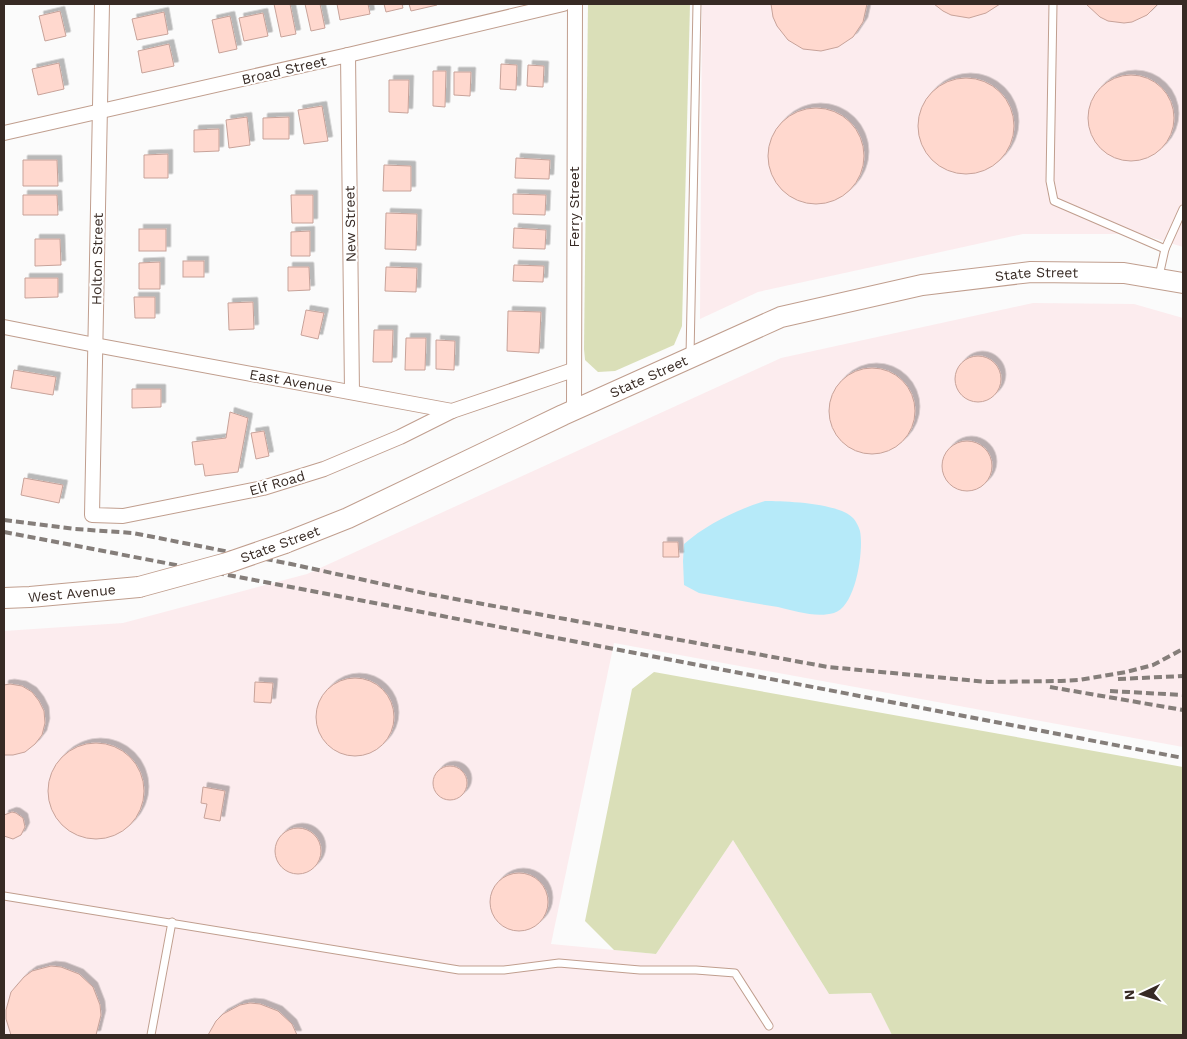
<svg xmlns="http://www.w3.org/2000/svg" width="1187" height="1039" viewBox="0 0 1187 1039" font-family="'Work Sans',sans-serif">
<style>
.industrial{fill:#fcecee}
.green{fill:#dadfb8}
.water{fill:#b6eaf9}
.building{fill:#ffd8ce;stroke:#c7a299;filter:url(#shadow)}
.lines{fill:none;stroke-linecap:round;stroke-linejoin:round}
.lane-casing{stroke:#c09e8e;stroke-width:9}
.street-casing{stroke:#c09e8e;stroke-width:16}
.secondary-casing{stroke:#c09e8e;stroke-width:22}
.lane{stroke:#fff;stroke-width:7}
.street{stroke:#fff;stroke-width:14}
.secondary{stroke:#fff;stroke-width:20}
.rail{stroke:#857e7a;stroke-width:4;stroke-dasharray:8 4;stroke-linecap:butt}
.secondary-bridge-casing{stroke:#c09e8e;stroke-width:22;stroke-linecap:butt}
.secondary-bridge{stroke:#fff;stroke-width:20}
.labels{text-anchor:middle;dominant-baseline:central;stroke-width:4;stroke-linejoin:round;paint-order:stroke}
.street-label{font-size:14px;fill:#372a24;stroke:#fff}
</style>
<defs>
<filter id="shadow"><feDropShadow dx="4.5" dy="-4.5" stdDeviation="0" flood-color="#0004"/></filter>
</defs>
<rect width="100%" height="100%" fill="#fbfbfb"/>
<g class="industrial">
<polygon points="702,4 1183,4 1183,247 1140,234 1023,234 758,292 700,319"/>
<polygon points="1033,303 1134,304 1183,318 1183,747 614,643 551,944 656,954 733,840 829,994 871,993 892,1035 4,1035 4,631 123,623 307,574 781,358"/>
</g>
<g class="green">
<polygon points="588,4 690,4 682,326 674,345 615,371 598,372 585,360 584,349"/>
<polygon points="654,672 1183,767 1183,1035 892,1035 871,993 829,994 733,840 656,954 614,950 585,921 632,689"/>
</g>
<path class="water" d="M 765,501 C 785,501 839,503 853,518 C 856,521 859,527 860,531 C 864,550 856,607 834,613 C 816,618 795,611 778,607 C 752,603 725,598 699,593 L 684,585 L 683,561 L 684,544 C 707,524 736,510 765,501 Z"/>
<g class="building">
<polygon points="274,4 290,4 296,34 281,37"/>
<polygon points="305,4 320,4 325,28 311,31"/>
<polygon points="337,4 368,4 370,14 340,20"/>
<polygon points="384,4 402,4 403,8 386,12"/>
<polygon points="409,4 436,4 437,5 411,11"/>
<polygon points="771,4 867,4 863,22 853,37 838,47 821,51 803,49 788,40 777,26 773,17"/>
<polygon points="934,4 1000,4 986,13 969,18 951,15 943,11"/>
<polygon points="1086,4 1158,4 1147,15 1132,22 1124,23 1108,21 1100,17"/>
<polygon points="60,11 66,36 45,41 39,16"/>
<polygon points="164,12 168,34 137,40 132,19"/>
<polygon points="263,13 268,36 244,41 239,18"/>
<polygon points="230,16 237,49 219,53 212,20"/>
<polygon points="169,44 174,66 142,73 138,51"/>
<polygon points="59,63 64,89 38,95 32,69"/>
<polygon points="501,64 517,65 516,90 500,89"/>
<polygon points="528,65 544,66 543,87 527,86"/>
<polygon points="433,71 446,71 445,107 433,106"/>
<polygon points="454,72 471,72 470,96 454,95"/>
<circle cx="1131" cy="118" r="43"/>
<circle cx="966" cy="126" r="48"/>
<polygon points="389,80 409,80 408,113 389,112"/>
<polygon points="322,106 328,141 304,144 298,110"/>
<circle cx="816" cy="156" r="48"/>
<polygon points="247,117 250,145 229,148 226,120"/>
<polygon points="289,117 289,139 263,139 263,118"/>
<polygon points="219,129 219,151 194,152 194,130"/>
<polygon points="168,154 168,178 144,178 144,155"/>
<polygon points="516,158 550,160 549,179 515,178"/>
<polygon points="23,160 57,160 58,186 23,186"/>
<polygon points="384,165 411,166 411,191 383,191"/>
<polygon points="513,194 546,195 545,215 513,214"/>
<polygon points="23,195 57,195 58,215 23,215"/>
<polygon points="291,195 313,195 313,223 292,223"/>
<polygon points="386,213 417,214 416,250 385,249"/>
<polygon points="514,228 546,230 545,249 513,248"/>
<rect x="139" y="229" width="27" height="22"/>
<polygon points="310,231 310,256 291,256 291,232"/>
<polygon points="35,239 60,239 61,265 35,266"/>
<rect x="183" y="261" width="21" height="16"/>
<polygon points="160,262 160,289 139,289 139,263"/>
<polygon points="514,265 544,266 543,282 513,281"/>
<polygon points="288,267 309,267 310,290 288,291"/>
<polygon points="386,267 417,268 416,292 385,291"/>
<polygon points="25,278 58,278 58,297 25,298"/>
<polygon points="134,297 155,297 155,318 135,318"/>
<polygon points="253,302 254,329 229,330 228,303"/>
<polygon points="306,310 324,313 318,339 301,335"/>
<polygon points="508,311 541,312 539,353 507,351"/>
<polygon points="374,330 393,330 392,362 373,362"/>
<polygon points="406,338 426,338 425,370 405,370"/>
<polygon points="436,340 455,341 454,370 436,369"/>
<circle cx="978" cy="379" r="23"/>
<circle cx="872" cy="411" r="43"/>
<polygon points="14,370 56,377 53,395 11,388"/>
<polygon points="132,389 161,389 161,407 132,408"/>
<polygon points="230,412 248,418 238,472 205,476 203,464 195,465 192,442 226,438"/>
<polygon points="264,431 269,456 256,459 251,433"/>
<circle cx="967" cy="466" r="25"/>
<polygon points="24,478 63,485 59,503 21,495"/>
<polygon points="663,542 678,542 679,557 663,557"/>
<circle cx="355" cy="717" r="39"/>
<polygon points="255,682 273,683 271,703 254,702"/>
<polygon points="10,684 22,686 32,692 39,701 44,711 45,723 42,735 35,744 25,752 13,755 4,755 4,685"/>
<circle cx="96" cy="791" r="48"/>
<circle cx="450" cy="783" r="17"/>
<polygon points="203,787 225,791 220,821 204,818 207,804 201,803"/>
<polygon points="12,812 16,813 23,818 25,827 21,835 13,839 4,836 4,815"/>
<circle cx="298" cy="851" r="23"/>
<circle cx="519" cy="902" r="29"/>
<polygon points="51,966 61,967 79,974 93,987 100,1005 101,1015 96,1035 11,1035 6,1019 6,1010 11,992 24,977 32,971"/>
<polygon points="250,1003 260,1004 278,1011 292,1024 297,1035 208,1035 216,1021 223,1014 240,1005"/>
</g>
<g class="lines">
<defs>
<g id="lane">
<polyline points="1053,4 1050,181 1054,201 1165,249"/>
<polyline points="1159,276 1165,249 1183,209"/>
<polyline points="690,356 697,4"/>
<polyline points="4,896 459,970 504,970 559,963 640,970 696,970 735,973 769,1026"/>
<polyline points="151,1035 172,922"/>
</g>
<g id="street">
<polyline points="102,4 92,515 123,516 263,488 324,469 400,437 452,411"/>
<polyline points="348,55 352,392"/>
<polyline points="4,133 348,55 563,4"/>
<polyline points="4,327 95,345 452,411 573,370"/>
<polyline points="574,411 575,4"/>
</g>
<g id="secondary">
<path id="s1" d="M 285,543 L 348,518 L 563,415 L 781,317 L 922,285 L 1031,272 L 1124,273 L 1183,283"/>
<path id="s2" d="M 4,598 L 30,597 L 139,587"/>
</g>
</defs>
<use href="#lane" class="lane-casing"/>
<use href="#street" class="street-casing"/>
<use href="#secondary" class="secondary-casing"/>
<use href="#lane" class="lane"/>
<use href="#street" class="street"/>
<use href="#secondary" class="secondary"/>
<g class="rail">
<polyline points="4,520 75,529 133,533 291,564 428,594 828,667 988,682 1061,681 1079,680 1126,672 1153,665 1183,649"/>
<polyline points="4,532 1183,758"/>
<polyline points="1118,679 1183,676"/>
<polyline points="1050,687 1183,710"/>
<polyline points="1110,691 1183,695"/>
</g>
<defs>
<polyline id="secondary-bridge" points="139,587 227,563 285,543"/>
</defs>
<use href="#secondary-bridge" class="secondary-bridge-casing"/>
<use href="#secondary-bridge" class="secondary-bridge"/>
</g>
<g class="labels">
<g class="street-label">
<text transform="translate(284 70) rotate(-13)">Broad Street</text>
<text transform="translate(574 207) rotate(-90)">Ferry Street</text>
<text transform="translate(350 224) rotate(-91)">New Street</text>
<text transform="translate(97 259) rotate(-89)">Holton Street</text>
<text stroke="none"><textPath href="#s1" startOffset="805">State Street</textPath></text>
<text stroke="none"><textPath href="#s1" startOffset="400">State Street</textPath></text>
<text transform="translate(291 381) rotate(10)">East Avenue</text>
<text transform="translate(277 483) rotate(-16)">Elf Road</text>
<text transform="translate(280 544) rotate(-20)">State Street</text>
<text stroke="none"><textPath href="#s2" startOffset="68">West Avenue</textPath></text>
</g>
</g>
<rect width="1187" height="1039" fill="none" stroke="#372a24" stroke-width="10"/>
<g transform="translate(1142 994) rotate(266)" stroke="#ffffff" stroke-width="4" paint-order="stroke">
<path d="M0-4L9 19L0 12L-9 19Z" fill="#372a24"/>
<text y="-8" font-size="14" font-weight="bold" text-anchor="middle" fill="#372a24">N</text>
</g>
</svg>
